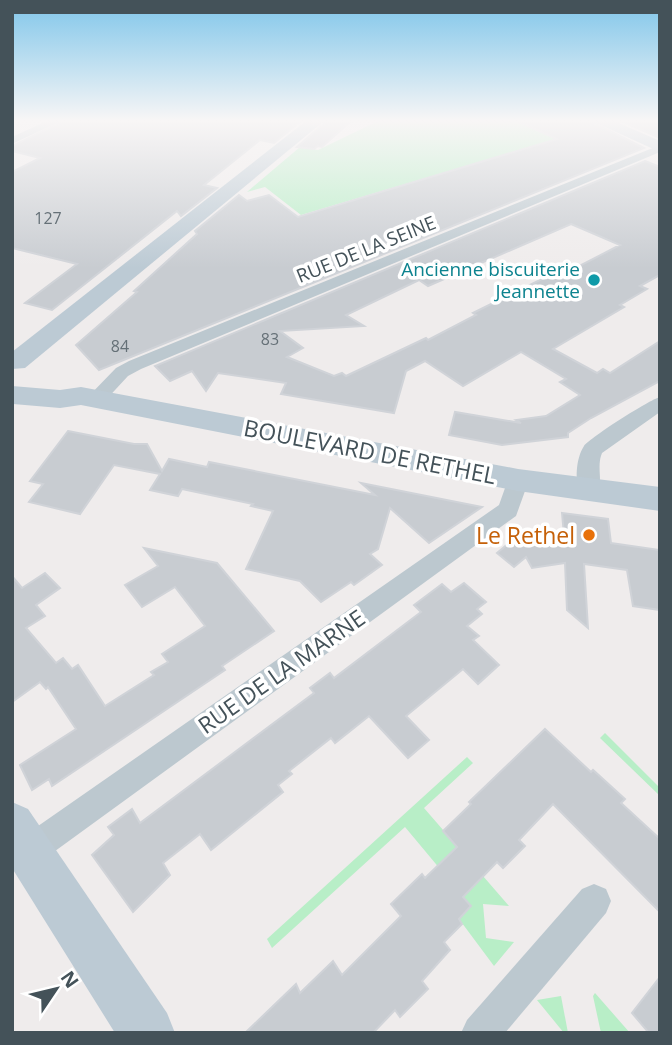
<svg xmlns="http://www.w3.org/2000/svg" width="672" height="1045" viewBox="0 0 672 1045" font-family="'Open Sans',sans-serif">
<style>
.green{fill:#b8eec7}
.building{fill:#c8ccd1;stroke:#d0d3d8;stroke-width:2;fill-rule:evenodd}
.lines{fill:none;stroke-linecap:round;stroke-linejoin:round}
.street{fill:#bcc8cf;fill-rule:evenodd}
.secondary{fill:#bccad4;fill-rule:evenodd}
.culture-dot{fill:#0f9aa8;stroke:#fff;stroke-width:2.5}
.food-dot{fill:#e8710a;stroke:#fff;stroke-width:2.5}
.labels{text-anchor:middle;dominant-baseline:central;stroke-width:7;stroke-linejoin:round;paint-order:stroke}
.far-number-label{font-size:16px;fill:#657077}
.far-street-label{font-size:19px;fill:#445259;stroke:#fff}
.far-culture-label{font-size:19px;fill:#0d838f;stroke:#fff;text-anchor:end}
.street-label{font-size:23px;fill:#445259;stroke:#fff}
.food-label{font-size:23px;fill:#c56008;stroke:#fff;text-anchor:end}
</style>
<rect width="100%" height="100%" fill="#efecec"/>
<g class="green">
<polygon points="378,121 517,121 556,139 301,215 265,187 247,192 300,147 318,150"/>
<polygon points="605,733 660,788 660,796 600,738"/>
<polygon points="467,757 473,763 424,808 509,906 483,904 486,938 514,942 494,966 459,919 471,906 405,827 272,948 267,939"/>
<polygon points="595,993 630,1033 601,1033 593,996"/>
<polygon points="561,996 568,1033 564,1033 537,1000"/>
</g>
<g class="building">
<polygon points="63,121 301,121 274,143 260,140 204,185 217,188 181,216 177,211 52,310 25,303 77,264 12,248 12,172 40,158 12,151 12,146"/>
<polygon points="327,121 351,121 322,147 318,146 314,149 297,147"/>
<polygon points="517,121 590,121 644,148 99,370 76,345 137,292 134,291 197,234 195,231 239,195 247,201 269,195 298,217 557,139"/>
<polygon points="621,121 660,121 660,138"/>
<path d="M 645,161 L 660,167 L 660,275 L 640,286 L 647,289 L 620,305 L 624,307 L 553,349 L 597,373 L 603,369 L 610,373 L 660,341 L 660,381 L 591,418 L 568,433 L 568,437 L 502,445 L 449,435 L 455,412 L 521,423 L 516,420 L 546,416 L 580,395 L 560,382 L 566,379 L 521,352 L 463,386 L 425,361 L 406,371 L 394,413 L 281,394 L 286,383 L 218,373 L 206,391 L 192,371 L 170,381 L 155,366 ZM 571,224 L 620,245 L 562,275 L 556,272 L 473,313 L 476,315 L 428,340 L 426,338 L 346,376 L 342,373 L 334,376 L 287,357 L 303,348 L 280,331 L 364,326 L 346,315 L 419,280 L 428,286 Z"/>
<polygon points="68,431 134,444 147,444 162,471 169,459 207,467 209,462 375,495 361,483 482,507 429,543 390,508 378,549 370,554 382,565 354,585 351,582 321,602 300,581 246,569 273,511 251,506 253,504 182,489 178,496 150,490 160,474 114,465 80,514 29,502 43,484 30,481"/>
<polygon points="562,513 608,519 611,543 660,550 660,610 633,606 627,570 584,564 588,628 567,610 565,563 532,568 526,557 514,567 497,553 509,543 564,535"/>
<polygon points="144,548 217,563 274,631 222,666 225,670 52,786 49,779 32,790 20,765 76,729 48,687 46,689 40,682 12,702 12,576 22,588 45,573 60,588 36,605 45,616 26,628 56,663 63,658 72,669 78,665 105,706 154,675 151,672 168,662 162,654 205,626 175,587 142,607 125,585 158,566"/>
<polygon points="464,583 486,602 477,609 482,614 467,626 479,636 473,640 499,665 478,684 463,669 406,716 429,740 408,758 369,716 335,743 331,738 289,771 292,774 278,785 283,792 211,850 200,834 163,863 170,875 133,912 92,855 114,835 108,827 132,809 140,823 314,693 310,688 330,673 334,678 421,612 414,605 442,584 451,592"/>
<polygon points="545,729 591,772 593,770 625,799 621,803 660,839 660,912 553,804 519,840 525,846 503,868 497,862 463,897 471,906 459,919 462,924 444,942 450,950 422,981 428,989 400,1017 395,1010 373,1033 245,1033 296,984 300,993 333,961 342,975 401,916 391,904 422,874 425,878 457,847 443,831 471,804 469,802"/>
<polygon points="660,977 660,1033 649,1033 632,1013"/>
</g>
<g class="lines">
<g class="street">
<polygon points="47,121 61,121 12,144 12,137"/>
<polygon points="660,145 660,152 141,369 128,376 103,403 89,403 86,399 116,368 129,361"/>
<path d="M 660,397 L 660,412 L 602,453 C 596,467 604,482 597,495 L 589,497 L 581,495 C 574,482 576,458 584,446 C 591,437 649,400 660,397 Z"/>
<polygon points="518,472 526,474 529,480 516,516 40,862 29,867 18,862 13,851 18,840 499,505 510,474"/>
<polygon points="594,884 606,889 611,901 606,913 505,1033 461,1033 467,1020 582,889"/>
</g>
<g class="secondary">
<polygon points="306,121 324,121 25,368 12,369 12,352"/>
<polygon points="592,121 614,121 660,141 660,152"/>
<polygon points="12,386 60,390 81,387 518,469 660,487 660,511 518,491 81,405 60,408 13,404"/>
<polygon points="12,802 28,809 167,1013 175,1033 115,1033 12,868"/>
</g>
</g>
<linearGradient id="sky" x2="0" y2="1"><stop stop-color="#80c6ea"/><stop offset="0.45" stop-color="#f8f6f6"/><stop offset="1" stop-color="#f8f6f6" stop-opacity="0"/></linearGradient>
<rect width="672" height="268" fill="url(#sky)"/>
<circle class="culture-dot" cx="594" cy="280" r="7"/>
<circle class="food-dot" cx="589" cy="535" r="7"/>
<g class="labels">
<g class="far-number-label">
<text x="48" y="218">127</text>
<text x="270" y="339">83</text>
<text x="120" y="346">84</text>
</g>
<g class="far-street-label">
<text transform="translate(366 249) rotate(-22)">RUE DE LA SEINE</text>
</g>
<g class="far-culture-label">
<text x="580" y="269">Ancienne biscuiterie<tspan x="580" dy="22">Jeannette</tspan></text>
</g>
<g class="street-label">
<text transform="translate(370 451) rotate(11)">BOULEVARD DE RETHEL</text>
<text transform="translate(281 671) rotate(-35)">RUE DE LA MARNE</text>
</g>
<g class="food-label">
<text x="575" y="535">Le Rethel</text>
</g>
</g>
<rect width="672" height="1045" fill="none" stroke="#445259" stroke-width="28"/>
<g transform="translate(56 989) rotate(55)" stroke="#ffffff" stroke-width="5" paint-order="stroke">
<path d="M0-5L12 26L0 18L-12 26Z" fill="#445259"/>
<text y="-10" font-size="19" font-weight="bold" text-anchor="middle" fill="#445259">N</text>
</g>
</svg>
